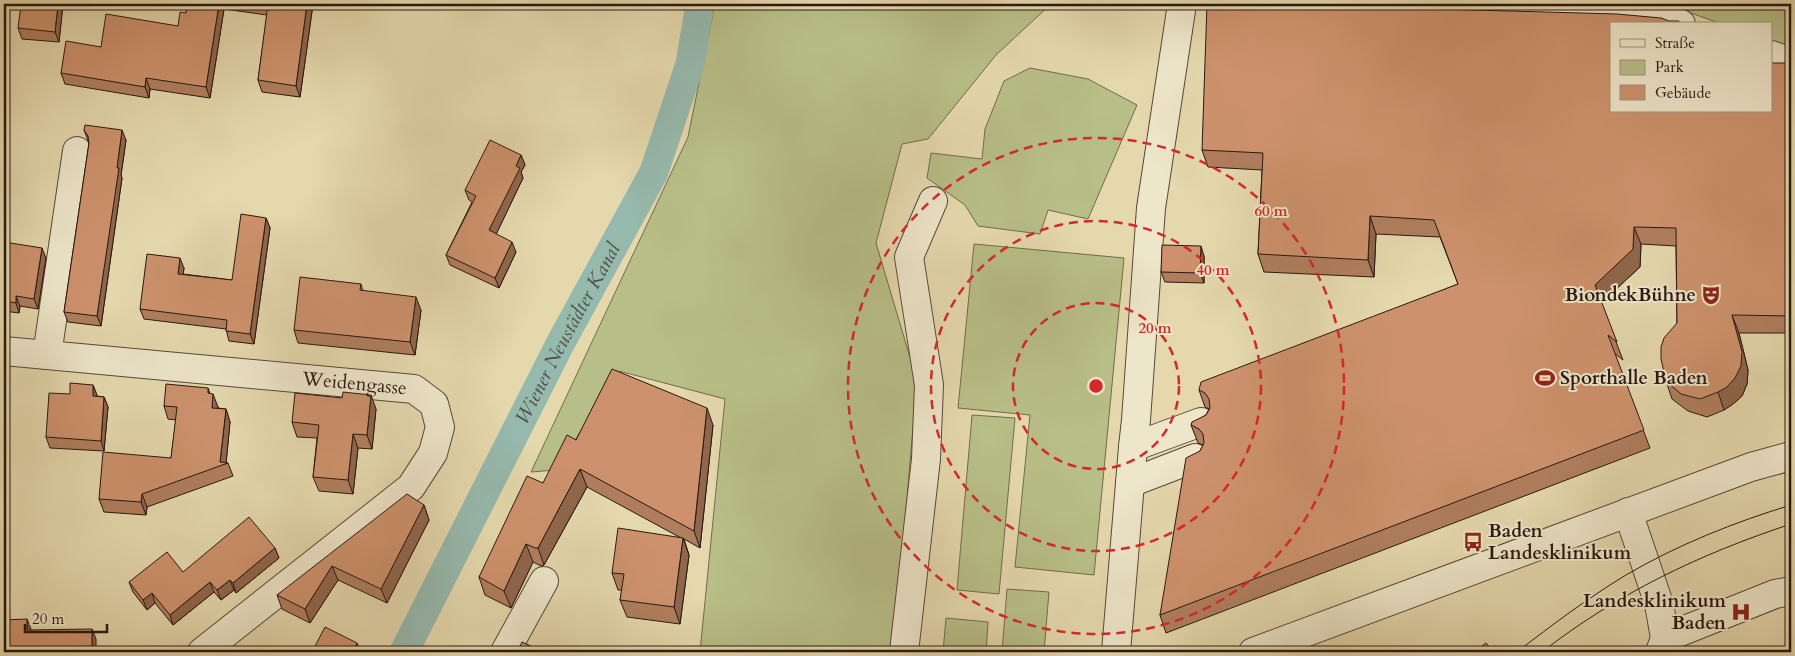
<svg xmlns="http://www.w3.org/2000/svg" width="1795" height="656" viewBox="0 0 1795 656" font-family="Cardo,serif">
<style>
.green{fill:#b8be87;stroke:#706b4c}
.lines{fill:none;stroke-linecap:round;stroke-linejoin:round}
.canal{stroke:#96b9ad;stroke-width:29}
.minor-casing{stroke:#574837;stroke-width:30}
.minor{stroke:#eee6ca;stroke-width:28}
.tram{stroke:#281810;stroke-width:1}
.wall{fill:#b07e5e;stroke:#281810}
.shaded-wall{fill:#90664c;stroke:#281810}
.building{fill:#cd926d;stroke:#281810}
.ring{fill:none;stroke:#d62828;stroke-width:2.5;stroke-dasharray:9 6}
.labels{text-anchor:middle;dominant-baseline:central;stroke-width:4;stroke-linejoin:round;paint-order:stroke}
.poi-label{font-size:19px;font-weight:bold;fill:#281810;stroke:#eee6ca;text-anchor:end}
.street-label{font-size:19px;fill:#281810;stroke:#eee6ca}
.water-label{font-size:20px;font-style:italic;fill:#4e5047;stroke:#eee6ca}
.centre{fill:#d62828;stroke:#eee6ca;stroke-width:2.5}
.ring-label{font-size:15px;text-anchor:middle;font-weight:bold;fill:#d62828;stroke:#eee6ca;stroke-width:4;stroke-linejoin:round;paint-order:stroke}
</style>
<rect width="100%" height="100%" fill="#e5d8ad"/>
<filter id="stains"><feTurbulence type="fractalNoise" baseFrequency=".004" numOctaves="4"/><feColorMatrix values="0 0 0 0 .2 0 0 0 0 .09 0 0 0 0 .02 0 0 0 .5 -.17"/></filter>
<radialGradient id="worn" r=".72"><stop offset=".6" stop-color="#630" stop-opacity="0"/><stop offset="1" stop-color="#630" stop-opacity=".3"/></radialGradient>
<g class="green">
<polygon points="715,4 1051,4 996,55 928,139 902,144 876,243 917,381 894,652 700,652 725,399 619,371 556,470 531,472 688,137"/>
<polygon points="1642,4 1791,4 1791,48 1771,41 1771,24 1722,24 1671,6"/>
<polygon points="1030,68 1088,79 1137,105 1088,219 1048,210 1040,234 978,226 965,205 927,178 931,153 982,159 985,129 1004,81"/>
<polygon points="974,244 1124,258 1094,575 1015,567 1030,415 958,408"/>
<polygon points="972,415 1015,418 999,594 957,590"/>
<polygon points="1007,589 1049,592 1044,652 1002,652"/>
<polygon points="946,618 988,622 986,652 943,652"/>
</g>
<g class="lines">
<path class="canal" id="s1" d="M 404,652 L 560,344 L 654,172 L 690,64 L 700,4"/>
<defs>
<g id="minor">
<polyline points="1505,4 1671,20 1681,24"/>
<polyline points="1771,55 1791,62"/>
<path id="s2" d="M 4,351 L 414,389 L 434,404 L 440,427 L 433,453 L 411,487 L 202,652"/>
<polyline points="47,355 77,151"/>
<polyline points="1133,447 1201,422"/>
<polyline points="1130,483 1195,458"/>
<polyline points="1628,512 1659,604 1665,638 1660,652"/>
<polyline points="1665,638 1775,594 1791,591"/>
<polyline points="505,652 544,581"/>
<polyline points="904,652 926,459 929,385 909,257 933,201"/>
<polyline points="1116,652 1133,447 1136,420 1151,208 1182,4"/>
<polyline points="1253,652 1751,467 1791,456"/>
</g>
</defs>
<use href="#minor" class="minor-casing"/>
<use href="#minor" class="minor"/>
<g class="tram">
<path d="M 1517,652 C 1552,625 1588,598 1626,575 C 1677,545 1735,522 1791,505"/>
<path d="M 1542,652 C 1618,593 1700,554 1791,524"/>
</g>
</g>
<g class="wall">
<polygon points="63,4 59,42 22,39 18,28"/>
<polygon points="187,4 313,4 300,97 262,92 258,80 267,15 224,9 210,98 150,89 149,98 65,84 61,73 101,47 178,26 186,13"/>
<polygon points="1444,5 1444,9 1611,111 1791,63 1791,333 1739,333 1748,370 1747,384 1742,396 1733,404 1724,410 1707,417 1688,411 1672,399 1666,381 1677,323 1676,246 1641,244 1640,267 1601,303 1623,360 1614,353 1650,448 1166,633 1160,615 1200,451 1203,445 1198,443 1191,425 1206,415 1209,409 1205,407 1199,390 1458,284 1440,237 1376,234 1374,277 1264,272 1258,254 1262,170 1208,167 1202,150"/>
<polygon points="84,130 126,140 121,175 122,178 101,326 68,322 64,312 89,143"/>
<polygon points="521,155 525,165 521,172 523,178 496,234 516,252 499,288 450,265 446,255 472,202 469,200 465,190"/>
<polygon points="266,218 270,228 254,344 229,341 226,329 144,319 140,309 184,268 183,274 232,280"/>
<polygon points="4,242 46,258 38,309 20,306 19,313 4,311"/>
<polygon points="1204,256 1204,283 1165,282 1161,272"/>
<polygon points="361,284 363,291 421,310 415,355 298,343 294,330"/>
<polygon points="93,385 97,396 104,397 108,407 104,451 50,448 46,437 70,394"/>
<polygon points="210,394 218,407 218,408 226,409 230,422 226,463 228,463 233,476 147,507 146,515 104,512 99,499 171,458 176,420 168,419 164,406"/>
<polygon points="376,409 372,449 358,448 353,494 319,491 313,477 317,438 297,437 292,422"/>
<polygon points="713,425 700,548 684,539 689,555 680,624 627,617 620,600 622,590 618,590 612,573 681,538 587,487 544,565 541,566 533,562 511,608 485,595 479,577 543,483 576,440"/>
<polygon points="424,505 429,520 387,603 338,580 310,623 282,609 277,595"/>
<polygon points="275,548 279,558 236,593 234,590 221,600 214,592 173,625 155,603 147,610 133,592 129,582 183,572"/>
</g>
<g class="shaded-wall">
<polygon points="58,4 63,4 59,42 55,32"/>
<polygon points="219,4 222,4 224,9 210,98 206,87"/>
<polygon points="307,4 313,4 300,97 296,86"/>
<polygon points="1437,4 1444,4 1444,5 1443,27 1437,9"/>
<polygon points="146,78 150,89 149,98 145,87"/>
<polygon points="122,130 126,140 121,175 122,178 101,326 97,316"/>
<polygon points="521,155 525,165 521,172 523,178 493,241 489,230 516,166"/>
<polygon points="1370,216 1376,234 1374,277 1368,260"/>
<polygon points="266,218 270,228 254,344 250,334"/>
<polygon points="1634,227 1641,244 1640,267 1601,303 1595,285"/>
<polygon points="512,242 516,252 499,288 495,278"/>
<polygon points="1201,246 1204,256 1204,283 1200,273"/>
<polygon points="42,248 46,258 38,309 34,299"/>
<polygon points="180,258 184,268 182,284 178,274"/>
<polygon points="16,296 20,306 19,313 16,303"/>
<polygon points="416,297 421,310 415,355 410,342"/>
<polygon points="1732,315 1739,333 1748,370 1747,384 1742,396 1733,404 1724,410 1718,392"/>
<polygon points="93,385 97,395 96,406 93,396"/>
<polygon points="208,388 212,399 213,394 218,407 216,421 212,408 208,393"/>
<polygon points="4,395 6,401 4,429"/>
<polygon points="371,395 376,409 372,449 367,435"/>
<polygon points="104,397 108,407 104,451 101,441"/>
<polygon points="707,408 713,425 700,548 694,531"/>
<polygon points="226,409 230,422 226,464 220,462"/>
<polygon points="353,434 358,448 353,494 348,480"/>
<polygon points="580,469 587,487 544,565 538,548"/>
<polygon points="142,494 147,507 146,515 141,502"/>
<polygon points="424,505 429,520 387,603 381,589"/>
<polygon points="683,538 689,555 680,624 674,607"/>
<polygon points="526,544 533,562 511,608 504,591"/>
<polygon points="275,548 279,558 236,593 233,583"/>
<polygon points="332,566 338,580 310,623 305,609"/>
<polygon points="230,580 234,590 221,600 217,590"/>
<polygon points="210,582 214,592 173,625 170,615"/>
<polygon points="152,593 155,603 147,610 143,600"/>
<polygon points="27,619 31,629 31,640 27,630"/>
<polygon points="92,629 96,639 96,652 92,652"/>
<polygon points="357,643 361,652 353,652"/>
</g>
<g class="building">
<polygon points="21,4 58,4 55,32 18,28"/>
<polygon points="187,4 219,4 206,87 146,78 145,87 61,73 66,41 101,47 106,14 178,26 180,12 186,13"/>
<polygon points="267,4 307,4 296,86 258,80 268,4"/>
<polygon points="1207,4 1437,4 1437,9 1617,14 1661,18 1669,21 1679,21 1679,24 1611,24 1611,111 1771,111 1771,63 1791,63 1791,316 1732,315 1742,352 1741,366 1735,378 1727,387 1718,392 1700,399 1681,394 1666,381 1661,359 1661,347 1664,338 1677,323 1676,228 1634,227 1633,249 1595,285 1617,342 1608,335 1644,430 1160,615 1186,458 1200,451 1204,443 1203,434 1199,429 1191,425 1192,422 1206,415 1210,408 1209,399 1205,393 1199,390 1201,382 1458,284 1434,220 1370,216 1368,260 1258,254 1263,153 1202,150"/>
<polygon points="85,125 122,130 117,168 119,168 97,316 64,312 89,143 88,136 84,130"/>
<polygon points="490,140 521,155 516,166 520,168 489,230 512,242 495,278 446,255 476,196 465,190"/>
<polygon points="241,214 266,218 250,334 226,331 227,320 140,309 147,254 180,258 178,274 232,280"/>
<polygon points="4,242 42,248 34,299 16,296 16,303 4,301"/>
<polygon points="1162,245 1201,246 1200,273 1161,272"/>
<polygon points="300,277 361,284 360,290 416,297 410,342 294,330"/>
<polygon points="612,369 707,408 694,531 580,469 538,548 535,548 526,544 504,591 479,577 527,476 543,483 567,435 576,440"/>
<polygon points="70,383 93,385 93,396 104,397 101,441 46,437 49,393 70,394"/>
<polygon points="166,384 208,388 208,393 213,394 212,408 226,409 220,462 228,463 142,494 141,502 99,499 103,452 171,458 177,407 164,406"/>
<polygon points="343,392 371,395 367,435 353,434 348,480 313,477 319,425 292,422 295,393 342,398"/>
<polygon points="407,494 424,505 381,589 332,566 305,609 277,595"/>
<polygon points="249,517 275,548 233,583 230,580 217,590 210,582 170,615 152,593 143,600 129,582 167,552 183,572"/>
<polygon points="618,528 683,538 674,607 620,600 624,574 612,573"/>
<polygon points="27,619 27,630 92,629 92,652 4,652 4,620"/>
<polygon points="325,627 357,643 353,652 312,652"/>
<polygon points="522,642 544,652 517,652"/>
<polygon points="1486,643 1493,652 1474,652"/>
</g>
<g class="ring">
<circle cx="1096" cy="386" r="83"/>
<circle cx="1096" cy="386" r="165"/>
<circle cx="1096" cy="386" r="248"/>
</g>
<defs>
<symbol id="theatre-bare" viewBox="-9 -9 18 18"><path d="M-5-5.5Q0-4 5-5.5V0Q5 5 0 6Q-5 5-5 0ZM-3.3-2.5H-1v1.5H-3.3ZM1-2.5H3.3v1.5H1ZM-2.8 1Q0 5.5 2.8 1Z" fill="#8f2418" stroke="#eee6ca" stroke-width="2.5" paint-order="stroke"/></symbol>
<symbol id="stadium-bare" viewBox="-9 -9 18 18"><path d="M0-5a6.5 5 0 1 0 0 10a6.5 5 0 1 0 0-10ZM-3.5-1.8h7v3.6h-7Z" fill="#8f2418" stroke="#eee6ca" stroke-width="2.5" paint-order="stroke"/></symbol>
<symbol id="bus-bare" viewBox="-9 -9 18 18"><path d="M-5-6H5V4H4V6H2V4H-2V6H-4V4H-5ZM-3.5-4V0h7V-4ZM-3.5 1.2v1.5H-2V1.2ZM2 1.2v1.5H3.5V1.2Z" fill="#8f2418" stroke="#eee6ca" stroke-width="2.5" paint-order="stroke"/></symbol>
<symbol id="hospital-bare" viewBox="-9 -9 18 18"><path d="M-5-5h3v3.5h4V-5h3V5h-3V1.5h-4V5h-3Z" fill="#8f2418" stroke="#eee6ca" stroke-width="2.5" paint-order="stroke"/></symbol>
</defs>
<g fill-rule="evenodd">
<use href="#theatre-bare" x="1697" y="281" width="28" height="28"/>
<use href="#stadium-bare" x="1531" y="364" width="28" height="28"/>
<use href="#bus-bare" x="1459" y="528" width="28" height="28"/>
<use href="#hospital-bare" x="1727" y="598" width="28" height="28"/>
</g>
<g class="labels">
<g class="poi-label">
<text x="1696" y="295">BiondekBühne</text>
<text x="1560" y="378" text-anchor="start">Sporthalle Baden</text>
<text x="1488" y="531" text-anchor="start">Baden<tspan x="1488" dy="22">Landesklinikum</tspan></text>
<text x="1726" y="601">Landesklinikum<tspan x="1726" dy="22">Baden</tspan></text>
</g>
<g class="street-label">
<text stroke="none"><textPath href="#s2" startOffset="352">Weidengasse</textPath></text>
</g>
<g class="water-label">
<text stroke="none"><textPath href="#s1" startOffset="358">Wiener Neustädter Kanal</textPath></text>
</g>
</g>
<circle cx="1096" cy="386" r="8" class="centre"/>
<g class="ring-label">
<text x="1271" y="216">60 m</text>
<text x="1213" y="275">40 m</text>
<text x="1155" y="333">20 m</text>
</g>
<rect width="1795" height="656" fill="none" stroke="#e5d8ad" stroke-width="20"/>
<rect x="5" y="5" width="1785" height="646" fill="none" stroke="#281810" stroke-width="2.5"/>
<rect x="10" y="10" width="1775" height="636" fill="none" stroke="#281810"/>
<rect x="1610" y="22" width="162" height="90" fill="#eee6ca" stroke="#9f9480"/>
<rect x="1620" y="39" width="25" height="8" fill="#eee6ca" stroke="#9f9480"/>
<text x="1655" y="48" font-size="15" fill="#281810">Straße</text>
<rect x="1620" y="60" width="25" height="15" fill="#b8be87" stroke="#9f9480"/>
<text x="1655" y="72" font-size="15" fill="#281810">Park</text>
<rect x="1620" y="85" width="25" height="15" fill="#cd926d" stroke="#9f9480"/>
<text x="1655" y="98" font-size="15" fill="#281810">Gebäude</text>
<path d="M25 624v8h82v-8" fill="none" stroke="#281810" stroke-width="2.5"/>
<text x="32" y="624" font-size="15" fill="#281810" stroke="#eee6ca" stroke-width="4" paint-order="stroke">20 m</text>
<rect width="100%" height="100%" filter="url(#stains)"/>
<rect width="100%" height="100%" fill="url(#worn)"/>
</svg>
